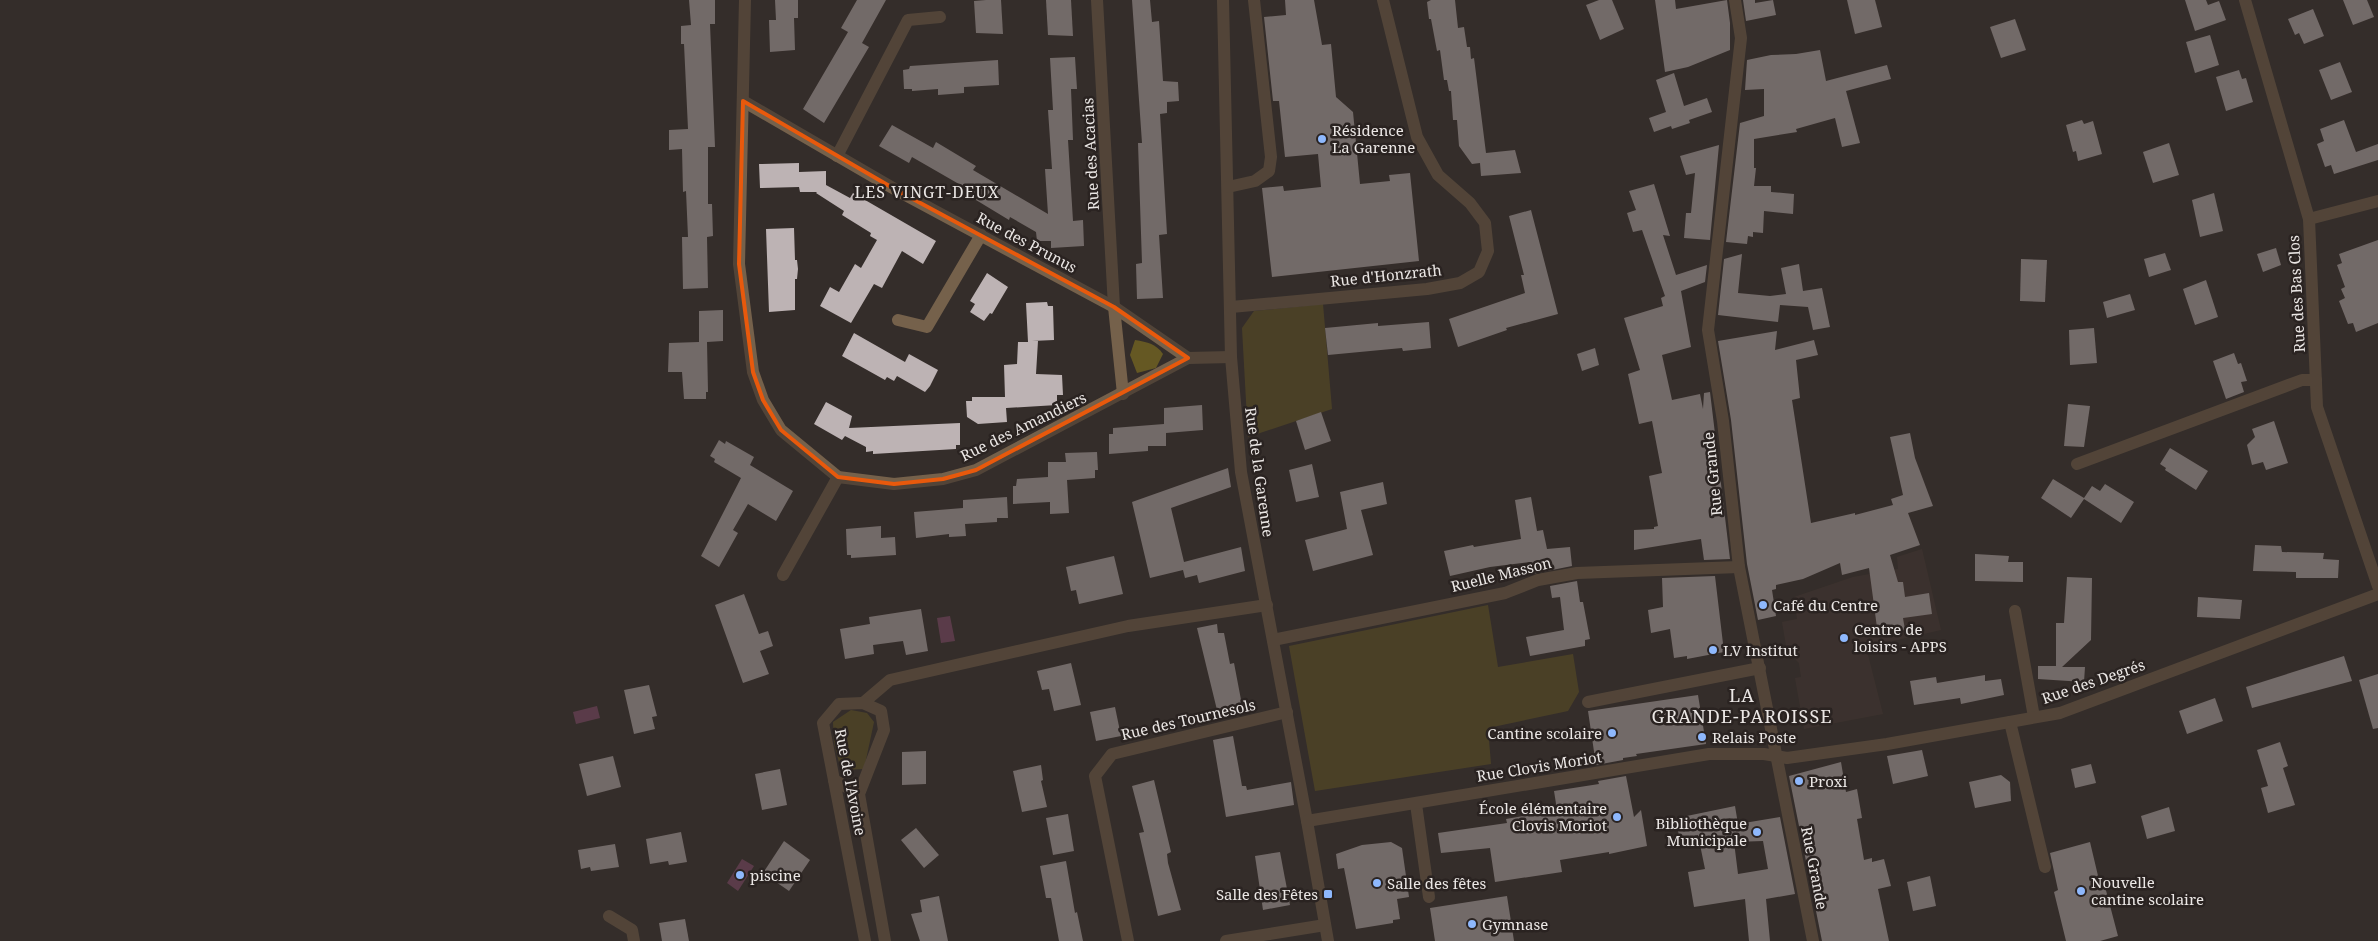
<svg xmlns="http://www.w3.org/2000/svg" width="2378" height="941" viewBox="0 0 2378 941" font-family="'Noto Serif',serif">
<style>
.built{fill:#443733}
.green{fill:#655823}
.water{fill:#884c70}
.building{fill:#bdb3b4;fill-rule:evenodd}
.lines{fill:none;stroke-linecap:round;stroke-linejoin:round}
.minor{stroke:#75614b;stroke-width:12}
.marked{fill:none;stroke:#e8590c;stroke-width:4;stroke-linejoin:round}
.poi-dot{fill:#8eb8fd;stroke:#2a2321;stroke-width:2}
.labels{text-anchor:middle;dominant-baseline:central;stroke-width:5;stroke-linejoin:round;paint-order:stroke}
.poi-label{font-size:15px;fill:#ebe7e5;stroke:#2a2321;text-anchor:start}
.street-label{font-size:15px;fill:#ebe7e5;stroke:#2a2321}
.neighbourhood-label{font-size:16px;letter-spacing:1px;fill:#ebe7e5;stroke:#2a2321}
.quarter-label{font-size:18px;letter-spacing:1px;fill:#ebe7e5;stroke:#2a2321}
</style>
<rect width="100%" height="100%" fill="#342d2a"/>
<polygon class="built" points="1922,549 1941,630 1866,647 1883,714 1804,729 1795,678 1801,677 1799,663 1793,657 1788,657 1782,622 1797,619 1794,597 1853,577 1898,569 1897,557"/>
<g class="green">
<polygon points="1323,304 1332,409 1248,437 1242,328 1254,311"/>
<path d="M 1135,340 C 1148,342 1156,344 1163,354 L 1156,368 L 1137,373 L 1130,355 Z"/>
<polygon points="1488,605 1498,667 1573,654 1579,692 1568,711 1488,728 1491,764 1315,791 1289,646"/>
<polygon points="851,710 867,713 874,722 864,769 841,770 834,743 833,722"/>
</g>
<g class="water">
<polygon points="950,616 955,641 941,643 937,618"/>
<polygon points="597,706 600,718 576,724 573,712"/>
<polygon points="742,859 754,866 738,891 727,883"/>
</g>
<g class="building">
<polygon points="689,0 715,0 715,24 710,24 715,147 708,147 708,204 712,204 713,236 707,237 708,288 683,289 682,237 688,237 686,191 683,192 682,149 669,150 669,130 688,129 684,44 681,44 681,26 691,25"/>
<polygon points="775,0 798,0 798,18 794,18 795,50 770,52 769,20 776,20"/>
<polygon points="857,0 886,0 862,43 869,47 824,123 803,109 848,32 841,28"/>
<polygon points="986,0 1001,0 1003,34 976,33 974,1"/>
<polygon points="1046,0 1071,0 1073,36 1048,35"/>
<polygon points="1132,0 1150,0 1152,22 1159,21 1163,81 1178,82 1179,101 1167,102 1167,113 1160,114 1167,234 1159,235 1163,298 1137,299 1136,264 1142,263 1138,143 1142,143"/>
<polygon points="1285,0 1314,0 1322,45 1331,44 1336,97 1353,112 1360,184 1390,181 1389,175 1410,173 1419,261 1272,277 1262,188 1283,186 1284,191 1321,187 1318,154 1285,157 1279,101 1273,101 1264,17 1286,15"/>
<polygon points="1431,0 1455,0 1458,28 1464,27 1467,47 1470,47 1471,59 1474,58 1486,153 1515,150 1521,173 1481,176 1480,163 1472,164 1459,146 1457,120 1453,120 1451,91 1449,91 1447,80 1444,80 1440,50 1437,51 1431,19 1429,19 1427,2"/>
<polygon points="1599,0 1612,0 1624,29 1600,40 1586,5"/>
<polygon points="1655,0 1675,0 1676,9 1727,0 1730,23 1730,50 1688,67 1665,72"/>
<polygon points="1743,0 1755,0 1755,3 1773,0 1776,15 1746,21"/>
<polygon points="1847,0 1875,0 1882,27 1855,34"/>
<polygon points="2185,0 2206,0 2208,5 2219,1 2226,20 2195,31"/>
<polygon points="2343,0 2367,0 2374,17 2353,25"/>
<polygon points="2313,9 2324,36 2304,44 2299,33 2295,35 2288,19"/>
<polygon points="2015,19 2026,50 2001,58 1990,27"/>
<polygon points="2210,35 2219,65 2195,73 2186,42"/>
<polygon points="1820,50 1826,81 1887,65 1891,79 1846,91 1860,143 1842,147 1835,118 1796,129 1797,132 1754,139 1754,168 1756,168 1754,186 1771,186 1771,192 1794,194 1793,214 1764,211 1763,233 1753,232 1753,237 1748,236 1747,244 1726,242 1740,123 1764,116 1764,89 1745,90 1747,60 1771,55 1796,54"/>
<polygon points="1075,57 1077,89 1071,89 1073,140 1068,140 1073,221 1083,220 1084,246 1051,248 1051,241 1037,241 1036,232 1010,217 1009,220 976,200 978,195 912,157 909,163 879,146 892,125 933,148 936,142 976,166 973,170 1048,214 1045,169 1052,169 1048,110 1053,110 1050,58"/>
<polygon points="998,60 999,85 964,87 964,93 938,95 938,89 912,91 912,89 904,89 903,70 909,69 910,66"/>
<polygon points="2340,62 2352,92 2331,100 2319,70"/>
<polygon points="2239,70 2242,79 2246,78 2253,102 2226,111 2216,77"/>
<polygon points="1674,73 1684,106 1707,98 1712,112 1689,120 1690,123 1672,129 1671,126 1654,132 1649,118 1666,112 1656,80"/>
<polygon points="2082,120 2084,124 2093,121 2102,154 2078,161 2076,151 2073,152 2066,125"/>
<polygon points="2344,120 2356,152 2378,144 2378,160 2334,174 2331,165 2325,167 2317,144 2324,141 2320,129"/>
<polygon points="2169,143 2179,175 2153,183 2143,152"/>
<polygon points="1719,145 1710,240 1684,238 1686,213 1691,213 1695,173 1686,175 1680,156"/>
<polygon points="799,163 799,172 826,171 826,185 850,198 853,193 936,241 923,264 902,251 882,288 874,284 851,323 820,306 830,287 839,292 855,264 861,268 877,240 870,236 871,233 842,215 844,211 816,193 817,192 800,192 799,187 760,188 759,164"/>
<polygon points="1654,184 1670,236 1663,235 1676,275 1707,265 1705,282 1681,291 1691,347 1662,355 1672,400 1700,394 1703,409 1704,393 1710,392 1730,559 1704,560 1701,539 1634,550 1634,530 1654,529 1654,527 1658,526 1649,476 1662,473 1652,421 1639,424 1628,374 1640,370 1624,318 1663,306 1661,298 1665,296 1642,230 1633,232 1627,213 1636,210 1629,191"/>
<polygon points="2214,193 2223,231 2200,237 2192,200"/>
<polygon points="1531,210 1558,314 1506,328 1507,330 1458,347 1449,319 1525,293 1521,275 1524,275 1509,216"/>
<polygon points="794,228 795,260 797,260 798,269 797,279 795,279 795,310 769,312 766,229"/>
<polygon points="2378,240 2378,323 2356,332 2353,323 2348,324 2339,301 2345,298 2341,289 2345,287 2337,265 2342,263 2339,254"/>
<polygon points="2276,248 2281,265 2263,272 2257,254"/>
<polygon points="2165,253 2171,270 2149,277 2144,259"/>
<polygon points="1742,254 1738,293 1770,296 1786,294 1781,268 1799,264 1803,291 1822,288 1830,327 1813,330 1808,307 1780,305 1778,322 1718,315 1724,259"/>
<polygon points="2021,259 2047,260 2045,302 2020,301"/>
<polygon points="987,273 1008,287 992,314 990,313 984,321 970,312 975,304 970,301"/>
<polygon points="2206,280 2218,317 2195,325 2183,289"/>
<polygon points="2130,294 2135,310 2107,318 2103,302"/>
<polygon points="1047,302 1048,306 1053,306 1054,340 1032,341 1038,341 1036,374 1062,375 1063,395 1057,395 1057,405 1006,408 1007,422 978,424 967,417 966,401 972,401 972,397 1005,397 1004,365 1017,364 1018,342 1028,342 1026,303"/>
<polygon points="723,310 723,341 707,342 708,392 706,392 706,399 684,399 682,372 668,372 669,343 699,342 699,311"/>
<polygon points="1429,322 1431,348 1403,351 1402,348 1328,355 1325,328 1378,323 1378,326"/>
<polygon points="2094,328 2097,363 2070,365 2069,330"/>
<polygon points="1777,331 1775,350 1814,340 1818,355 1796,360 1800,398 1792,400 1811,523 1855,513 1855,515 1893,505 1891,499 1903,495 1890,437 1910,433 1915,458 1933,506 1908,513 1920,545 1890,555 1898,582 1903,582 1905,597 1929,593 1932,614 1903,618 1905,630 1878,635 1869,568 1842,575 1840,563 1803,579 1776,585 1776,589 1772,590 1776,616 1758,620 1747,564 1731,420 1718,341"/>
<polygon points="854,333 905,362 909,354 938,370 930,386 925,392 897,376 894,381 887,377 885,380 842,356"/>
<polygon points="1595,348 1599,365 1582,371 1577,354"/>
<polygon points="2234,353 2238,364 2241,363 2247,381 2241,382 2244,392 2226,399 2213,361"/>
<polygon points="826,402 852,416 849,428 960,423 960,445 956,445 956,449 873,454 873,451 866,452 866,447 845,436 842,440 814,424"/>
<polygon points="2068,404 2090,406 2084,447 2064,446"/>
<polygon points="1202,405 1203,430 1166,433 1166,446 1148,446 1148,451 1109,454 1109,434 1113,434 1113,428 1164,424 1164,408"/>
<polygon points="1321,412 1331,441 1305,450 1296,421"/>
<polygon points="2274,421 2288,463 2266,470 2263,462 2252,465 2247,445 2255,437 2252,429"/>
<polygon points="719,440 725,444 726,441 754,457 750,465 793,491 776,521 748,504 733,530 738,533 719,567 701,556 741,478 714,462 715,459 710,456"/>
<polygon points="2170,448 2208,471 2196,490 2165,470 2166,468 2160,464"/>
<polygon points="1097,452 1098,470 1095,470 1095,478 1067,480 1069,513 1050,514 1050,502 1013,504 1013,486 1016,486 1017,479 1048,477 1048,462 1066,462 1065,453"/>
<polygon points="1312,464 1319,497 1296,502 1289,470"/>
<polygon points="1228,468 1231,487 1171,508 1184,562 1241,547 1245,571 1199,583 1197,575 1185,578 1183,570 1150,578 1132,502"/>
<polygon points="2053,479 2084,498 2092,486 2100,491 2105,484 2134,502 2121,523 2084,499 2071,518 2041,498"/>
<polygon points="1383,482 1387,504 1361,510 1373,555 1313,571 1305,540 1347,529 1340,492"/>
<polygon points="1007,497 1008,518 997,518 997,522 965,524 966,536 949,537 949,534 916,538 914,512 963,508 963,500"/>
<polygon points="1531,497 1537,531 1543,530 1547,549 1570,547 1572,566 1532,574 1530,562 1490,567 1450,576 1444,551 1473,545 1474,547 1521,539 1515,500"/>
<polygon points="881,526 881,538 895,537 896,555 851,558 851,555 847,555 846,529"/>
<polygon points="2255,545 2281,546 2282,552 2324,553 2323,559 2339,560 2338,578 2296,578 2296,572 2253,571"/>
<polygon points="1975,554 2009,556 2008,562 2023,562 2023,582 1975,581"/>
<polygon points="1114,556 1123,594 1079,604 1076,590 1071,591 1066,567"/>
<polygon points="1715,576 1724,652 1687,659 1687,656 1674,658 1670,629 1651,633 1648,610 1663,607 1662,578"/>
<polygon points="2067,577 2092,578 2091,640 2062,667 2085,667 2084,682 2038,679 2038,666 2056,666 2056,623 2064,623"/>
<polygon points="1577,581 1580,602 1583,602 1590,639 1585,640 1585,646 1530,656 1526,637 1564,630 1560,597 1552,598 1550,586"/>
<polygon points="744,594 759,634 768,631 773,646 760,651 769,674 743,683 715,605"/>
<polygon points="2198,597 2242,600 2240,619 2197,617"/>
<polygon points="921,609 928,651 906,655 903,641 873,645 874,654 845,659 840,629 870,624 869,617"/>
<polygon points="1217,624 1218,633 1224,633 1230,664 1234,663 1242,705 1217,710 1197,628"/>
<polygon points="2344,656 2352,681 2252,708 2246,687"/>
<polygon points="1071,663 1081,705 1054,711 1049,689 1042,690 1037,671"/>
<polygon points="2378,674 2378,728 2373,729 2359,680"/>
<polygon points="1985,675 1985,681 2001,679 2004,695 1961,704 1960,698 1914,705 1910,681 1936,677 1937,683"/>
<polygon points="649,685 657,716 652,717 655,729 634,734 624,690"/>
<polygon points="1698,695 1706,744 1636,754 1637,756 1623,758 1623,760 1596,765 1588,711"/>
<polygon points="2215,698 2223,721 2187,734 2179,711"/>
<polygon points="1115,707 1121,736 1096,741 1090,712"/>
<polygon points="1233,736 1242,786 1246,786 1247,790 1291,782 1294,805 1226,817 1213,740"/>
<polygon points="2280,742 2288,766 2283,768 2295,805 2268,813 2261,788 2268,786 2257,750"/>
<polygon points="1922,750 1928,776 1893,784 1887,756"/>
<polygon points="926,751 926,784 902,785 902,752"/>
<polygon points="613,756 621,787 587,796 579,764"/>
<polygon points="1841,762 1846,792 1857,789 1862,818 1857,819 1864,860 1872,858 1872,862 1884,859 1891,886 1878,889 1889,941 1822,941 1789,776"/>
<polygon points="2091,764 2096,783 2075,788 2071,769"/>
<polygon points="1041,765 1043,780 1041,781 1047,807 1022,812 1013,771"/>
<polygon points="780,769 787,805 762,810 755,774"/>
<polygon points="2001,775 2010,782 2011,801 1975,808 1969,782"/>
<polygon points="1626,776 1634,817 1641,810 1647,846 1609,854 1609,852 1560,860 1562,872 1495,882 1490,848 1441,853 1438,833 1507,823 1506,819 1557,810 1554,791 1599,784 1598,781"/>
<polygon points="1154,780 1171,852 1167,854 1168,863 1181,910 1158,916 1139,833 1144,832 1132,786"/>
<path d="M 1735,806 L 1738,824 L 1780,817 L 1795,894 L 1766,899 L 1770,941 L 1749,941 L 1745,899 L 1694,907 L 1688,872 L 1705,869 L 1698,835 L 1679,839 L 1677,818 ZM 1763,841 L 1768,869 L 1738,874 L 1734,842 Z"/>
<polygon points="2169,807 2175,831 2147,839 2141,816"/>
<polygon points="1068,814 1074,851 1053,855 1046,818"/>
<polygon points="916,828 939,855 924,868 901,840"/>
<polygon points="681,832 687,862 669,865 668,861 650,864 646,839"/>
<polygon points="784,841 810,860 789,891 763,873"/>
<polygon points="1391,842 1402,848 1409,897 1397,899 1400,919 1393,920 1393,923 1356,929 1344,868 1338,869 1336,854 1362,845"/>
<polygon points="2090,842 2099,880 2103,879 2118,936 2100,941 2066,941 2054,892 2058,890 2050,853"/>
<polygon points="615,844 619,867 591,871 590,867 581,869 578,850"/>
<polygon points="1280,852 1290,905 1263,910 1255,856"/>
<polygon points="1066,861 1075,913 1077,912 1083,941 1059,941 1051,898 1046,898 1040,866"/>
<polygon points="1930,876 1936,906 1913,911 1907,882"/>
<polygon points="939,896 948,941 920,941 911,914 922,912 920,900"/>
<polygon points="1507,896 1514,941 1435,941 1430,908"/>
<polygon points="685,919 689,941 662,941 659,923"/>
</g>
<g class="lines">
<g class="minor">
<polyline points="745,0 739,264 753,372 763,400 781,430 838,477 894,484 943,479 976,470 1188,358 1231,357"/>
<polyline points="1097,0 1114,307"/>
<polyline points="1223,0 1231,357 1241,472 1307,821 1328,941"/>
<polyline points="1735,0 1741,38 1708,330 1723,421 1739,567 1813,941"/>
<polyline points="2245,0 2309,219 2317,407 2378,586"/>
<polyline points="743,101 898,191 1114,307"/>
<polyline points="837,156 908,20 940,17"/>
<polyline points="1228,187 1255,181 1269,171 1271,157 1254,0"/>
<polyline points="2309,219 2378,201"/>
<polyline points="1231,307 1427,289 1460,283 1479,272 1488,251 1485,223 1470,203 1438,175 1417,137 1383,0"/>
<polyline points="898,320 927,327 981,235"/>
<polyline points="1123,394 1114,307 1188,358"/>
<polyline points="2077,464 2302,380 2316,380"/>
<polyline points="783,575 838,477"/>
<polyline points="2015,611 2034,717"/>
<polyline points="1273,640 1505,593 1538,580 1577,573 1739,567"/>
<polyline points="1588,702 1760,668"/>
<polyline points="863,703 890,680 1128,626 1267,605"/>
<polyline points="2010,722 2045,867"/>
<polyline points="834,780 859,794"/>
<polyline points="1416,804 1429,897"/>
<polyline points="1307,821 1709,754 1764,754 1787,758 1887,744 2060,713 2378,594"/>
<polyline points="609,916 632,930 634,941"/>
<polyline points="865,941 823,723 839,704 863,703 881,711 884,730 859,794 885,941"/>
<polyline points="1128,941 1095,776 1112,754 1287,712"/>
<polyline points="1226,941 1325,925"/>
</g>
</g>
<path d="M0 0H2378V941H0ZM 743,101 L 898,191 L 1114,307 L 1188,358 L 976,470 L 943,479 L 894,484 L 838,477 L 781,430 L 763,400 L 753,372 L 739,264 Z" fill="#342d2a" fill-opacity=".55" fill-rule="evenodd"/>
<path class="marked" d="M 743,101 L 898,191 L 1114,307 L 1188,358 L 976,470 L 943,479 L 894,484 L 838,477 L 781,430 L 763,400 L 753,372 L 739,264 Z"/>
<g class="poi-dot">
<circle cx="1322" cy="139" r="5"/>
<circle cx="1763" cy="605" r="5"/>
<circle cx="1844" cy="638" r="5"/>
<circle cx="1713" cy="650" r="5"/>
<circle cx="1612" cy="733" r="5"/>
<circle cx="1702" cy="737" r="5"/>
<circle cx="1799" cy="781" r="5"/>
<circle cx="1617" cy="817" r="5"/>
<circle cx="1757" cy="832" r="5"/>
<circle cx="740" cy="875" r="5"/>
<circle cx="1377" cy="883" r="5"/>
<circle cx="2081" cy="891" r="5"/>
<rect x="1323" y="889" width="10" height="10" rx="2.5"/>
<circle cx="1472" cy="924" r="5"/>
</g>
<g class="labels">
<g class="poi-label">
<text x="1332" y="130">Résidence<tspan x="1332" dy="17">La Garenne</tspan></text>
<text x="1773" y="605">Café du Centre</text>
<text x="1854" y="629">Centre de<tspan x="1854" dy="17">loisirs - APPS</tspan></text>
<text x="1723" y="650">LV Institut</text>
<text x="1602" y="733" text-anchor="end">Cantine scolaire</text>
<text x="1712" y="737">Relais Poste</text>
<text x="1809" y="781">Proxi</text>
<text x="1607" y="808" text-anchor="end">École élémentaire<tspan x="1607" dy="17">Clovis Moriot</tspan></text>
<text x="1747" y="823" text-anchor="end">Bibliothèque<tspan x="1747" dy="17">Municipale</tspan></text>
<text x="750" y="875">piscine</text>
<text x="2091" y="882">Nouvelle<tspan x="2091" dy="17">cantine scolaire</tspan></text>
<text x="1387" y="883">Salle des fêtes</text>
<text x="1318" y="894" text-anchor="end">Salle des Fêtes</text>
<text x="1482" y="924">Gymnase</text>
</g>
<g class="street-label">
<text transform="translate(1090 154) rotate(-93)">Rue des Acacias</text>
<text transform="translate(1027 242) rotate(28)">Rue des Prunus</text>
<text transform="translate(1386 275) rotate(-6)">Rue d'Honzrath</text>
<text transform="translate(2296 294) rotate(-93)">Rue des Bas Clos</text>
<text transform="translate(1023 426) rotate(-26)">Rue des Amandiers</text>
<text transform="translate(1260 472) rotate(82)">Rue de la Garenne</text>
<text transform="translate(1712 474) rotate(-96)">Rue Grande</text>
<text transform="translate(1501 574) rotate(-14)">Ruelle Masson</text>
<text transform="translate(2093 681) rotate(-19)">Rue des Degrés</text>
<text transform="translate(1188 719) rotate(-13)">Rue des Tournesols</text>
<text transform="translate(1539 766) rotate(-9)">Rue Clovis Moriot</text>
<text transform="translate(851 782) rotate(79)">Rue de l'Avoine</text>
<text transform="translate(1815 868) rotate(79)">Rue Grande</text>
</g>
<g class="neighbourhood-label">
<text x="927" y="192">LES VINGT-DEUX</text>
</g>
<g class="quarter-label">
<text x="1742" y="695">LA<tspan x="1742" dy="21">GRANDE-PAROISSE</tspan></text>
</g>
</g>
</svg>
